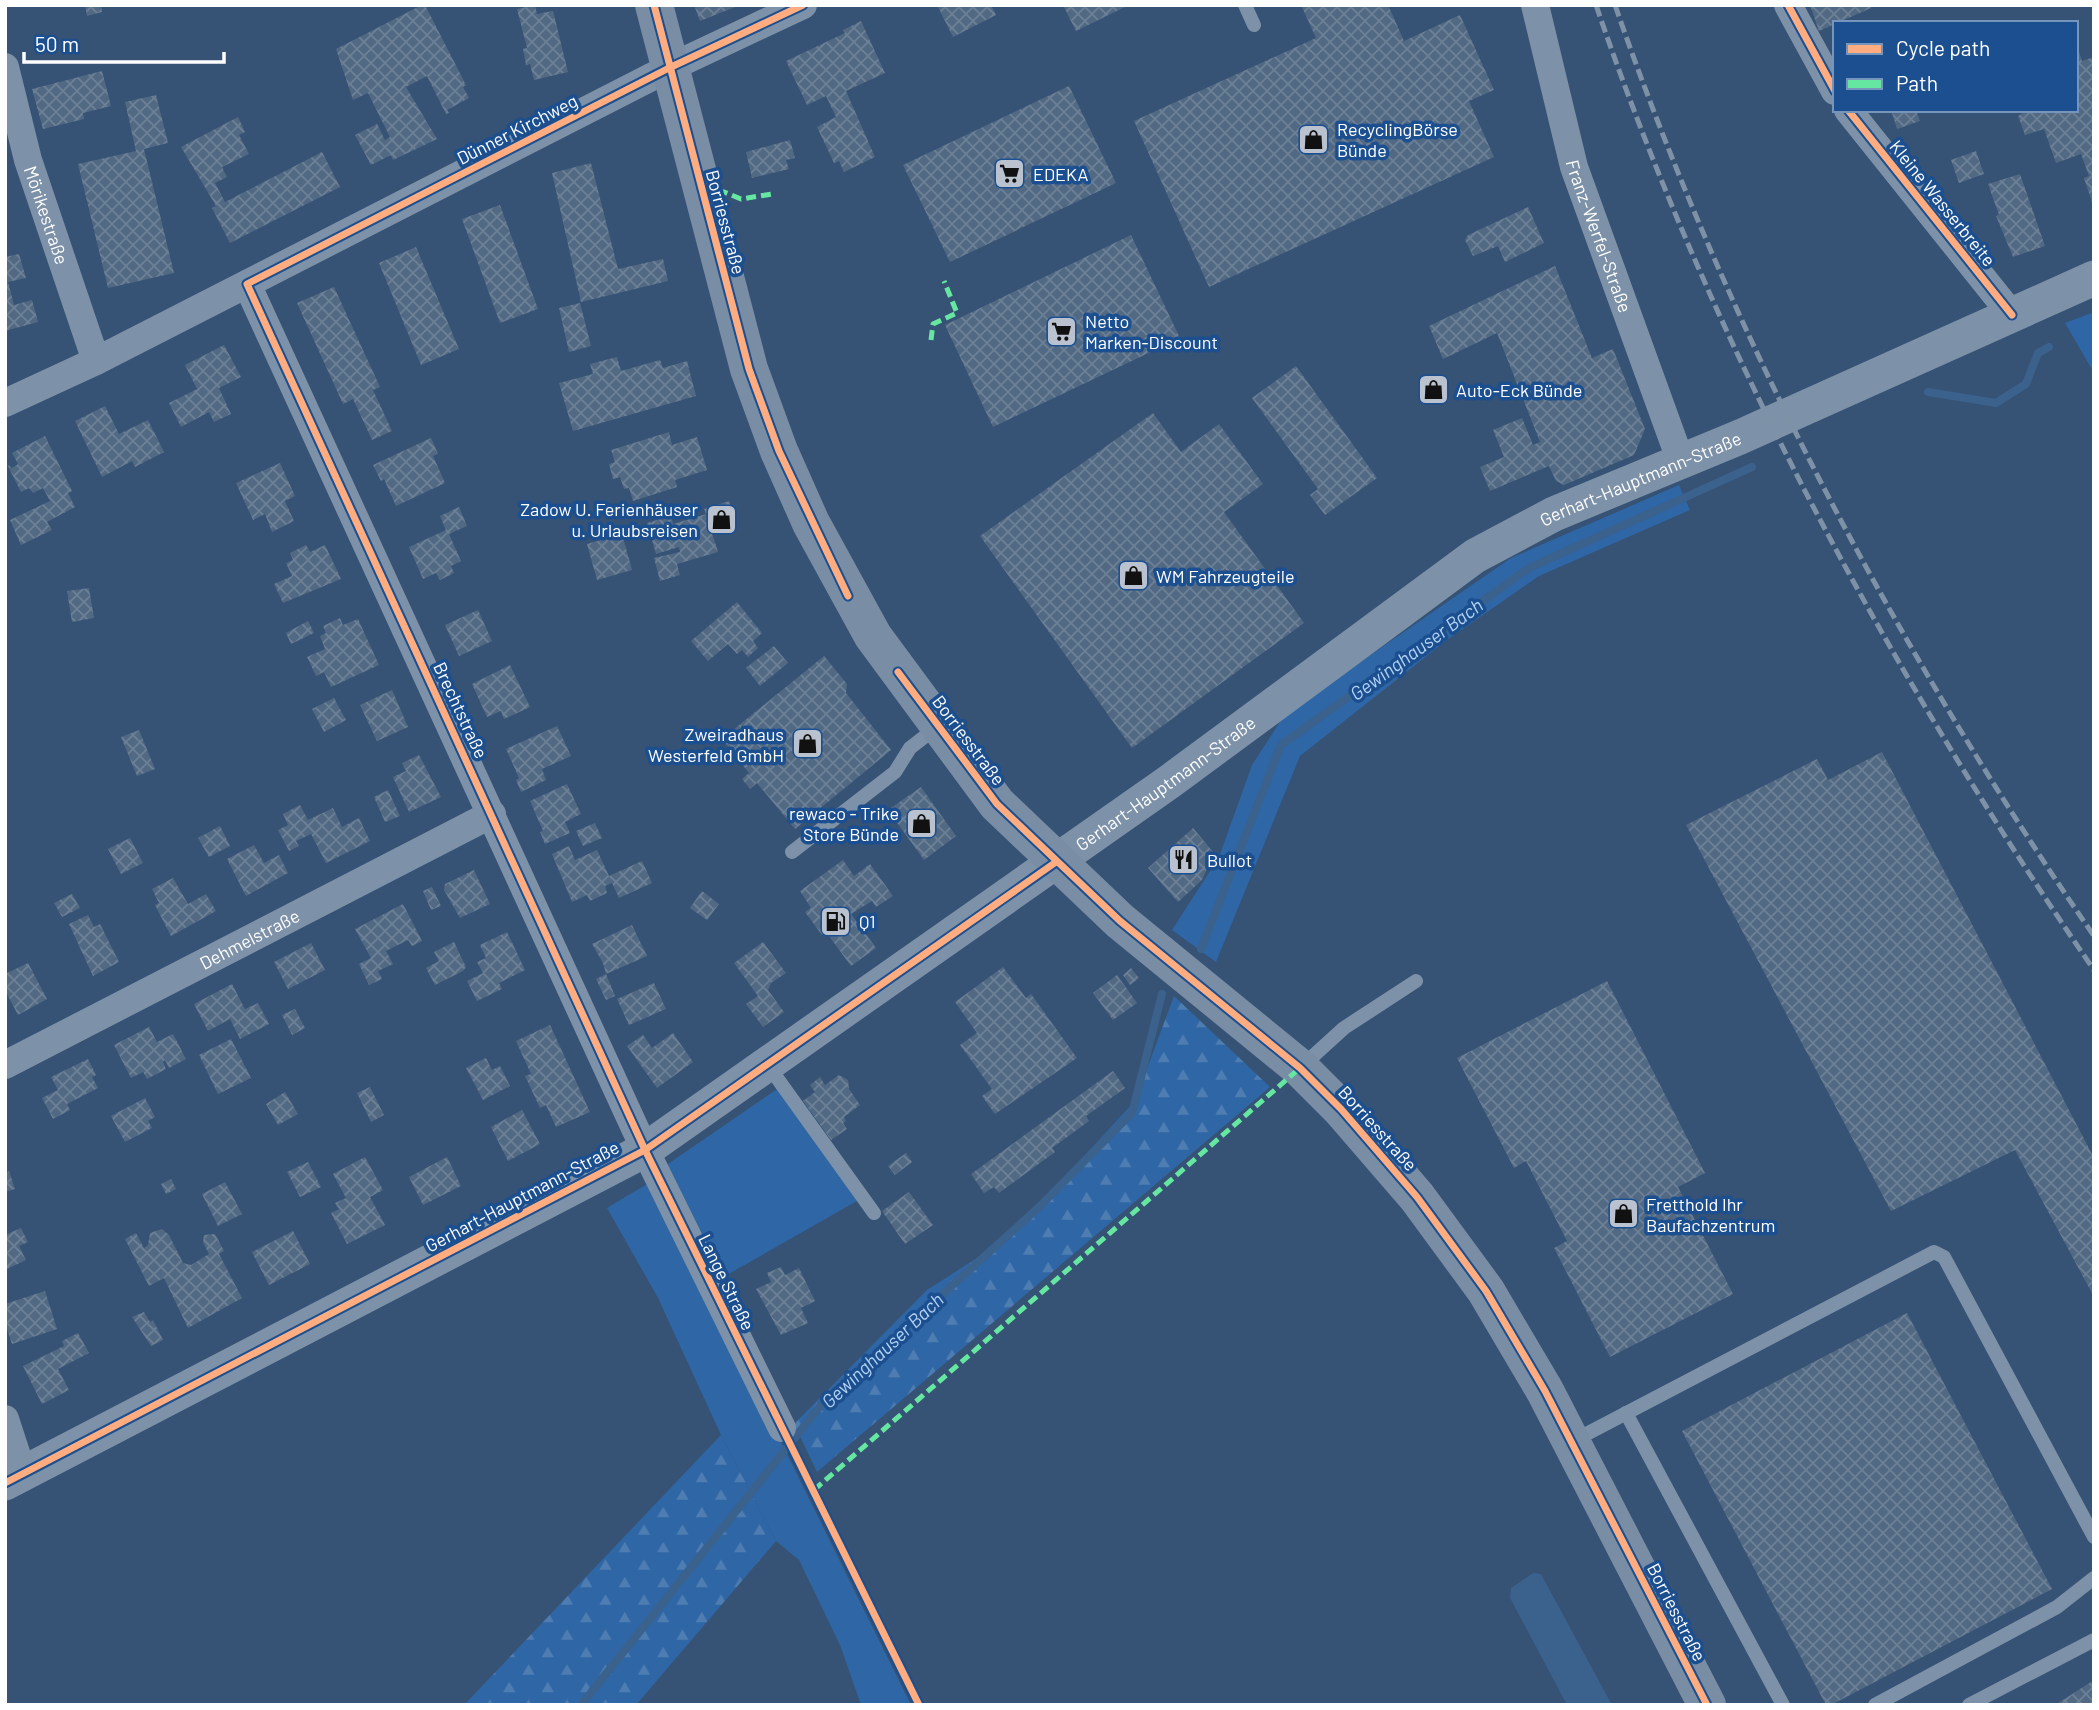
<svg xmlns="http://www.w3.org/2000/svg" width="2099" height="1710" viewBox="0 0 2099 1710" font-family="Barlow,sans-serif">
<style>
.grass{fill:#2f66a5}
.forest{fill:url(#forest-firs)}
.water{fill:#3b618d}
.lines{fill:none;stroke-linecap:round;stroke-linejoin:round}
.stream{stroke:#3b618d;stroke-width:8}
.building{fill:url(#building-cross-hatch)}
.service{stroke:#7d92a8;stroke-width:14}
.minor{stroke:#7d92a8;stroke-width:28}
.tertiary{stroke:#7d92a8;stroke-width:35}
.secondary{stroke:#798da4;stroke-width:38}
.rail{stroke:#7e92a7;stroke-width:5;stroke-dasharray:12 5;stroke-linecap:butt}
.quiet{stroke:#66e7a1;stroke-width:5;stroke-dasharray:10 5;stroke-linecap:butt}
.cycleway-casing{stroke:#1b4f8f;stroke-width:11}
.cycleway{stroke:#ffac80;stroke-width:7}
.labels{text-anchor:middle;dominant-baseline:central;stroke-width:7;stroke-linejoin:round;paint-order:stroke}
.street-label{font-size:18px;fill:#fff;stroke:#1b4f8f}
.poi-label{font-size:18px;fill:#fff;stroke:#1b4f8f;text-anchor:start}
.water-label{font-size:19px;font-style:italic;fill:#b5d3f5;stroke:#1b4f8f}
</style>
<defs>
<pattern id="forest-firs" width="22" height="20" patternUnits="userSpaceOnUse" patternTransform="scale(1.75)"><rect width="22" height="20" fill="#2f66a5"/><path d="M5 1l3.5 6h-7zM16 11l3.5 6h-7z" fill="#4e7db2"/></pattern>
<pattern id="building-cross-hatch" width="8" height="8" patternUnits="userSpaceOnUse" patternTransform="scale(1.75)"><rect width="8" height="8" fill="#526984"/><path d="M0 0l8 8M0 8l8-8" fill="none" stroke="#6c8096"/></pattern>
</defs>
<rect width="100%" height="100%" fill="#365274"/>
<g class="grass">
<polygon points="2094,312 2094,373 2065,323"/>
<polygon points="1679,485 1690,510 1539,576 1447,640 1300,756 1216,962 1172,930 1219,857 1252,765 1285,714 1511,558"/>
<polygon points="777,1089 857,1201 720,1279 665,1166"/>
<polygon points="652,1181 911,1705 861,1705 840,1645 799,1560 776,1541 721,1435 658,1298 607,1208"/>
</g>
<g class="forest">
<polygon points="1174,996 1270,1087 817,1472 794,1424 927,1290 991,1249 1036,1208 1135,1101"/>
<polygon points="721,1435 776,1541 636,1705 464,1705"/>
</g>
<polygon class="water" points="1533,1573 1541,1574 1612,1705 1567,1705 1510,1598 1511,1588"/>
<g class="lines">
<g class="stream">
<polyline points="1928,392 1996,403 2026,384 2038,353 2049,347"/>
<polyline points="1201,949 1281,745 1529,568 1752,467"/>
<polyline points="581,1705 825,1400 1037,1209 1132,1113 1162,994"/>
</g>
</g>
<g class="building">
<polygon points="85,5 101,5 102,12 87,16"/>
<polygon points="422,5 425,5 466,85 463,87 469,98 447,110 449,113 446,114 427,76 406,87 437,139 393,160 391,155 371,165 355,135 377,124 385,140 390,137 368,93 353,100 336,49"/>
<polygon points="535,5 537,14 553,11 568,72 534,80 530,64 526,65 523,49 527,48 517,9"/>
<polygon points="694,5 735,5 735,7 700,21"/>
<polygon points="937,5 991,5 996,15 953,37"/>
<polygon points="1063,5 1129,5 1076,31"/>
<polygon points="1301,5 1388,5 1404,41 1460,15 1494,90 1469,101 1494,157 1209,287 1134,121 1316,38"/>
<polygon points="1810,5 1870,5 1871,8 1819,31"/>
<polygon points="861,21 885,73 846,91 875,157 844,172 839,161 834,163 817,127 836,117 826,96 807,105 786,61 845,33 843,30"/>
<polygon points="2077,45 2082,61 2094,57 2093,205 2084,178 2089,176 2081,154 2056,163 2044,129 2025,135 2018,116 2027,110 2076,110"/>
<polygon points="102,71 111,106 83,113 84,119 43,129 32,89"/>
<polygon points="1069,86 1116,183 950,262 903,165"/>
<polygon points="156,95 168,143 144,149 174,273 108,288 78,164 136,151 125,102"/>
<polygon points="1891,110 1916,110 1920,121 1897,129"/>
<polygon points="238,117 245,132 239,135 249,154 222,167 227,177 215,183 225,202 322,152 340,187 230,243 212,208 216,206 181,147"/>
<polygon points="790,140 795,158 786,160 789,169 752,178 746,152"/>
<polygon points="1976,151 1984,174 1959,183 1951,160"/>
<polygon points="591,163 618,269 663,259 668,281 581,302 552,173"/>
<polygon points="2020,174 2045,246 2013,257 1996,216 1999,215 1988,184"/>
<polygon points="500,205 538,309 500,323 462,219"/>
<polygon points="1528,207 1544,243 1505,262 1498,246 1473,256 1465,240 1468,235"/>
<polygon points="1131,235 1180,338 993,427 945,325"/>
<polygon points="416,247 459,349 421,365 379,263"/>
<polygon points="19,254 26,278 8,282 14,305 32,300 38,322 5,331 5,257"/>
<polygon points="1555,266 1592,358 1613,349 1645,429 1634,455 1564,485 1556,481 1549,466 1490,491 1480,467 1504,457 1493,430 1522,418 1533,445 1540,442 1497,333 1443,359 1429,326"/>
<polygon points="334,287 380,387 373,390 392,431 372,440 353,399 343,404 297,303"/>
<polygon points="580,303 591,346 569,352 559,308"/>
<polygon points="224,345 241,377 219,388 231,414 214,422 209,412 181,427 169,403 197,389 185,365"/>
<polygon points="617,357 621,371 660,360 663,368 687,361 696,396 573,431 559,383 593,374 590,364"/>
<polygon points="1296,366 1377,478 1325,515 1310,495 1318,489 1252,398"/>
<polygon points="105,406 119,434 148,420 164,452 135,467 132,461 102,477 75,421"/>
<polygon points="1153,413 1181,452 1219,424 1263,484 1224,512 1304,623 1132,748 980,536"/>
<polygon points="669,432 672,445 697,437 707,470 675,480 677,487 633,501 629,488 624,489 620,477 613,479 609,464 615,462 611,450"/>
<polygon points="45,436 72,491 68,493 75,507 47,522 52,530 21,545 10,520 50,501 43,488 33,493 29,488 21,492 7,464 12,468 18,464 12,453"/>
<polygon points="431,438 438,454 433,456 445,483 396,506 384,479 381,481 373,465"/>
<polygon points="280,463 295,496 285,501 294,521 272,532 265,514 253,520 236,483"/>
<polygon points="729,501 735,523 711,530 718,552 677,564 680,575 660,581 654,558 680,552 679,547 656,554 647,523 671,516 673,524 706,514 704,509"/>
<polygon points="459,507 467,526 449,534 461,561 451,566 454,573 440,580 436,573 423,579 409,547 446,530 440,516"/>
<polygon points="622,534 632,570 597,580 587,544"/>
<polygon points="306,545 310,552 325,545 341,579 283,603 274,584 292,576 286,563 293,560 290,553"/>
<polygon points="89,588 94,618 72,622 67,591"/>
<polygon points="737,602 762,633 753,641 758,648 748,657 742,650 737,654 728,644 708,661 691,641"/>
<polygon points="478,610 492,641 459,656 445,625"/>
<polygon points="340,618 343,625 358,619 379,665 331,687 324,672 316,676 307,657 325,649 320,636 326,633 323,626"/>
<polygon points="308,621 314,633 291,644 286,633"/>
<polygon points="774,646 788,663 760,686 746,668"/>
<polygon points="824,656 847,684 846,693 891,750 795,829 757,783 750,789 742,779 749,773 722,739"/>
<polygon points="510,665 530,707 504,719 501,711 487,717 472,684"/>
<polygon points="392,690 408,727 377,741 360,705"/>
<polygon points="334,698 346,720 324,732 312,709"/>
<polygon points="557,726 571,756 542,769 546,780 521,792 516,780 519,778 506,749"/>
<polygon points="139,730 155,769 137,776 121,737"/>
<polygon points="1882,752 2094,1158 2094,1297 2015,1150 1891,1211 1686,825 1817,759 1828,780"/>
<polygon points="419,755 441,797 409,812 393,777 406,771 402,763"/>
<polygon points="567,784 581,814 565,822 570,833 545,844 540,832 543,831 530,801"/>
<polygon points="921,787 956,836 924,860 888,810"/>
<polygon points="388,790 400,816 385,822 374,797"/>
<polygon points="300,805 308,820 333,808 342,827 359,818 370,841 326,863 311,834 296,841 299,846 289,851 278,830 288,825 283,814"/>
<polygon points="595,823 602,838 583,846 576,831"/>
<polygon points="220,826 230,846 209,857 198,838"/>
<polygon points="1193,828 1214,853 1202,880 1178,902 1148,868"/>
<polygon points="130,838 143,863 121,874 108,849"/>
<polygon points="254,845 264,863 279,855 288,873 246,896 227,859"/>
<polygon points="569,846 575,860 597,850 609,876 642,861 652,883 619,898 612,883 605,886 607,893 590,901 587,895 572,902 552,854"/>
<polygon points="843,860 854,876 870,864 893,896 876,907 872,901 851,914 876,948 851,966 826,932 822,935 805,912 811,908 800,891"/>
<polygon points="474,870 490,904 460,918 444,890 445,884"/>
<polygon points="173,878 188,904 206,894 216,911 171,936 155,905 159,903 152,889"/>
<polygon points="432,887 441,906 431,910 423,891"/>
<polygon points="702,891 719,904 707,920 690,908"/>
<polygon points="72,894 80,908 62,917 54,903"/>
<polygon points="403,904 422,941 412,946 408,940 386,951 393,964 378,971 382,979 369,985 359,964 371,958 355,929"/>
<polygon points="88,915 94,927 100,924 119,962 93,976 69,924"/>
<polygon points="632,925 647,956 606,974 603,963 592,944"/>
<polygon points="507,932 525,970 499,983 502,989 477,1001 467,981 483,973 477,962 486,958 480,945"/>
<polygon points="454,942 466,967 463,971 435,985 426,968 439,961 434,952"/>
<polygon points="763,942 786,973 771,983 768,990 784,1012 763,1027 746,1004 758,996 734,963"/>
<polygon points="311,943 325,970 288,989 274,962"/>
<polygon points="28,963 47,999 18,1015 5,990 5,974"/>
<polygon points="1003,967 1026,998 1031,994 1077,1058 995,1114 982,1096 992,1089 960,1045 977,1033 955,1002"/>
<polygon points="1131,968 1139,978 1130,985 1123,975"/>
<polygon points="606,974 615,996 606,1000 596,979"/>
<polygon points="1117,975 1137,1003 1113,1020 1093,993"/>
<polygon points="1607,981 1705,1173 1678,1187 1733,1294 1610,1357 1554,1248 1567,1241 1526,1161 1514,1168 1457,1058"/>
<polygon points="654,983 666,1009 629,1025 617,999"/>
<polygon points="232,984 245,1009 258,1003 269,1024 240,1039 230,1019 208,1031 194,1004"/>
<polygon points="295,1009 305,1028 292,1035 282,1015"/>
<polygon points="550,1025 590,1112 556,1127 546,1105 540,1108 525,1076 531,1074 516,1041"/>
<polygon points="149,1027 157,1042 173,1034 186,1059 169,1068 165,1060 163,1062 166,1069 147,1079 143,1072 131,1078 114,1045"/>
<polygon points="673,1033 693,1062 657,1088 627,1046 643,1035 652,1048"/>
<polygon points="231,1039 251,1078 218,1094 199,1055"/>
<polygon points="486,1058 492,1070 500,1066 510,1086 483,1100 466,1068"/>
<polygon points="88,1059 96,1075 92,1077 98,1088 67,1104 70,1110 53,1119 42,1098 58,1090 51,1077"/>
<polygon points="1113,1071 1125,1088 1086,1116 1089,1121 1052,1148 1055,1152 999,1193 994,1187 984,1193 971,1174"/>
<polygon points="839,1075 848,1080 849,1089 860,1105 844,1117 846,1121 843,1123 847,1129 831,1140 803,1101 815,1092 810,1085 820,1077 825,1085"/>
<polygon points="370,1087 384,1115 371,1122 357,1093"/>
<polygon points="285,1092 298,1114 278,1125 266,1104"/>
<polygon points="145,1098 155,1117 148,1121 152,1128 125,1142 111,1116"/>
<polygon points="522,1110 540,1144 508,1161 491,1127"/>
<polygon points="906,1153 912,1162 895,1175 888,1166"/>
<polygon points="365,1157 383,1190 370,1197 385,1225 347,1244 331,1213 339,1209 335,1203 346,1198 333,1174"/>
<polygon points="447,1157 461,1186 423,1205 409,1177"/>
<polygon points="308,1162 321,1187 300,1197 287,1172"/>
<polygon points="9,1171 15,1189 5,1192 5,1173"/>
<polygon points="171,1179 176,1189 166,1194 161,1184"/>
<polygon points="225,1182 242,1214 218,1226 202,1194"/>
<polygon points="909,1192 933,1225 905,1244 882,1211"/>
<polygon points="21,1228 28,1242 19,1246 26,1260 7,1269 5,1235"/>
<polygon points="162,1229 169,1235 183,1263 191,1265 209,1254 203,1242 204,1235 215,1234 224,1251 219,1254 242,1298 188,1328 164,1278 149,1286 125,1239 136,1233 144,1248 148,1245 150,1233"/>
<polygon points="293,1231 310,1264 269,1285 252,1252"/>
<polygon points="781,1267 785,1275 799,1268 815,1301 801,1308 808,1323 781,1335 756,1289 771,1282 767,1273"/>
<polygon points="45,1291 57,1329 12,1344 5,1323 5,1304"/>
<polygon points="144,1312 150,1322 153,1320 163,1340 151,1346 132,1317"/>
<polygon points="1907,1313 2052,1589 1831,1705 1826,1705 1682,1431"/>
<polygon points="78,1333 89,1353 58,1369 69,1390 42,1404 23,1366 64,1346 62,1341"/>
<polygon points="2094,1680 2094,1705 2055,1705"/>
</g>
<g class="lines">
<g class="service">
<polyline points="1245,5 1254,25"/>
<polyline points="792,852 895,772 910,748 937,727"/>
<polyline points="767,1064 874,1213"/>
<polyline points="1300,1068 1344,1028 1416,981"/>
<polyline points="1626,1413 1783,1705"/>
<polyline points="1573,1441 1934,1252 1944,1257 2094,1537"/>
<polyline points="1875,1705 2057,1607 2094,1578"/>
<polyline points="1969,1705 2094,1640"/>
</g>
<g class="minor">
<path id="s1" d="M 1535,5 L 1574,167 L 1681,462"/>
<polyline points="1788,5 1835,91"/>
<path id="s2" d="M 5,67 L 28,160 L 96,361"/>
<polyline points="1848,110 2012,315"/>
<polyline points="247,284 645,1150 782,1428"/>
<polyline points="5,403 96,361 669,68 803,5"/>
<path id="s3" d="M 5,1065 L 492,814"/>
<polyline points="5,1419 23,1474"/>
</g>
<path class="tertiary" id="s4" d="M 5,1483 L 645,1150 L 1169,782 L 1475,556 L 1554,514 L 1740,437 L 2094,278"/>
<polyline class="secondary" points="654,5 749,369 779,451 811,523 873,636 997,804 1120,921 1300,1068 1341,1109 1417,1197 1486,1291 1545,1391 1707,1705"/>
<g class="rail">
<path d="M 1596,5 C 1713,348 1889,672 2094,970"/>
<path d="M 1615,5 C 1729,334 1896,649 2094,936"/>
</g>
<g class="quiet">
<polyline points="703,196 724,192 741,199 772,194"/>
<polyline points="931,340 933,324 957,313 944,281"/>
<polyline points="814,1490 1300,1068"/>
</g>
<defs>
<g id="cycleway">
<polyline points="654,5 749,369 779,451 848,596"/>
<polyline points="803,5 669,68 247,284 645,1150 919,1705"/>
<polyline points="1788,5 1835,91"/>
<polyline points="1848,110 2012,315"/>
<polyline points="898,672 997,804 1120,921 1300,1068 1341,1109 1417,1197 1486,1291 1545,1391 1707,1705"/>
<polyline points="5,1483 645,1150 1056,862"/>
</g>
</defs>
<use href="#cycleway" class="cycleway-casing"/>
<use href="#cycleway" class="cycleway"/>
</g>
<defs>
<symbol id="shop-square" viewBox="-11 -11 22 22"><rect x="-9" y="-9" width="18" height="18" rx="4" fill="#b9c2ce" stroke="#1b4f8f"/><path d="M-5-2.5h2.3a2.7 3.5 0 0 1 5.4 0H5L5.5 6h-11ZM-1.5-2.5h3a1.5 2.3 0 0 0-3 0Z" fill="#111"/></symbol>
<symbol id="supermarket-square" viewBox="-11 -11 22 22"><rect x="-9" y="-9" width="18" height="18" rx="4" fill="#b9c2ce" stroke="#1b4f8f"/><path d="M-6-5.5h2.5l.6 2H6L4.5 2H-2.5L-4.4-4H-6ZM-1.5 3.2a1.3 1.3 0 1 0 .1 0ZM3 3.2a1.3 1.3 0 1 0 .1 0Z" fill="#111"/></symbol>
<symbol id="restaurant-square" viewBox="-11 -11 22 22"><rect x="-9" y="-9" width="18" height="18" rx="4" fill="#b9c2ce" stroke="#1b4f8f"/><path d="M-5-6h1v4h1v-4h1v4h1v-4h1v5L-1.5 .5V6h-2V.5L-5-1ZM5-6V6H3V1.5H1.5Q1.5-4 5-6Z" fill="#111"/></symbol>
<symbol id="fuel-square" viewBox="-11 -11 22 22"><rect x="-9" y="-9" width="18" height="18" rx="4" fill="#b9c2ce" stroke="#1b4f8f"/><path d="M-5.5-6h7V0h2V4h1.3V-2.5L3-4.5l.8-.8L6-3V5H2.5V1h-1V6h-7ZM-4.2-4.7v3.2H.2V-4.7Z" fill="#111"/></symbol>
</defs>
<g fill-rule="evenodd">
<use href="#shop-square" x="1296" y="122" width="35" height="35"/>
<use href="#supermarket-square" x="992" y="156" width="35" height="35"/>
<use href="#supermarket-square" x="1044" y="314" width="35" height="35"/>
<use href="#shop-square" x="1416" y="372" width="35" height="35"/>
<use href="#shop-square" x="704" y="502" width="35" height="35"/>
<use href="#shop-square" x="1116" y="558" width="35" height="35"/>
<use href="#shop-square" x="790" y="726" width="35" height="35"/>
<use href="#shop-square" x="904" y="806" width="35" height="35"/>
<use href="#restaurant-square" x="1166" y="842" width="35" height="35"/>
<use href="#fuel-square" x="818" y="904" width="35" height="35"/>
<use href="#shop-square" x="1606" y="1196" width="35" height="35"/>
</g>
<g class="labels">
<g class="street-label">
<text transform="translate(517 129) rotate(-27)">Dünner Kirchweg</text>
<text transform="translate(1943 203) rotate(51)">Kleine Wasserbreite</text>
<text stroke="none"><textPath href="#s2" startOffset="154">Mörikestraße</textPath></text>
<text transform="translate(726 222) rotate(75)">Borriesstraße</text>
<text stroke="none"><textPath href="#s1" startOffset="240">Franz-Werfel-Straße</textPath></text>
<text stroke="none"><textPath href="#s4" startOffset="1925">Gerhart-Hauptmann-Straße</textPath></text>
<text transform="translate(461 710) rotate(65)">Brechtstraße</text>
<text transform="translate(969 740) rotate(53)">Borriesstraße</text>
<text stroke="none"><textPath href="#s4" startOffset="1358">Gerhart-Hauptmann-Straße</textPath></text>
<text stroke="none"><textPath href="#s3" startOffset="275">Dehmelstraße</textPath></text>
<text transform="translate(1378 1128) rotate(48)">Borriesstraße</text>
<text transform="translate(522 1196) rotate(-28)">Gerhart-Hauptmann-Straße</text>
<text transform="translate(727 1282) rotate(64)">Lange Straße</text>
<text transform="translate(1677 1612) rotate(63)">Borriesstraße</text>
</g>
<g class="poi-label">
<text x="1337" y="129">RecyclingBörse<tspan x="1337" dy="21">Bünde</tspan></text>
<text x="1033" y="174">EDEKA</text>
<text x="1085" y="321">Netto<tspan x="1085" dy="21">Marken-Discount</tspan></text>
<text x="1456" y="390">Auto-Eck Bünde</text>
<text x="698" y="509" text-anchor="end">Zadow U. Ferienhäuser<tspan x="698" dy="21">u. Urlaubsreisen</tspan></text>
<text x="1156" y="576">WM Fahrzeugteile</text>
<text x="784" y="734" text-anchor="end">Zweiradhaus<tspan x="784" dy="21">Westerfeld GmbH</tspan></text>
<text x="899" y="813" text-anchor="end">rewaco - Trike<tspan x="899" dy="21">Store Bünde</tspan></text>
<text x="1207" y="860">Bullot</text>
<text x="859" y="921">Q1</text>
<text x="1646" y="1204">Fretthold Ihr<tspan x="1646" dy="21">Baufachzentrum</tspan></text>
</g>
<g class="water-label">
<text transform="translate(1416 649) rotate(-36)">Gewinghauser Bach</text>
<text transform="translate(882 1350) rotate(-43)">Gewinghauser Bach</text>
</g>
</g>
<rect width="2099" height="1710" fill="none" stroke="#ffffff" stroke-width="14"/>
<rect x="1833" y="21" width="245" height="91" fill="#1b4f8f" stroke="#7695bc" stroke-width="2"/>
<rect x="1847" y="44" width="35" height="10" fill="#ffac80" stroke="#7695bc" stroke-width="2"/>
<text x="1896" y="56" font-size="21" fill="#ffffff">Cycle path</text>
<rect x="1847" y="79" width="35" height="10" fill="#66e7a1" stroke="#7695bc" stroke-width="2"/>
<text x="1896" y="91" font-size="21" fill="#ffffff">Path</text>
<path d="M24 52v10h200v-10" fill="none" stroke="#ffffff" stroke-width="3.5"/>
<text x="35" y="52" font-size="21" fill="#ffffff" stroke="#1b4f8f" stroke-width="5" paint-order="stroke">50 m</text>
</svg>
